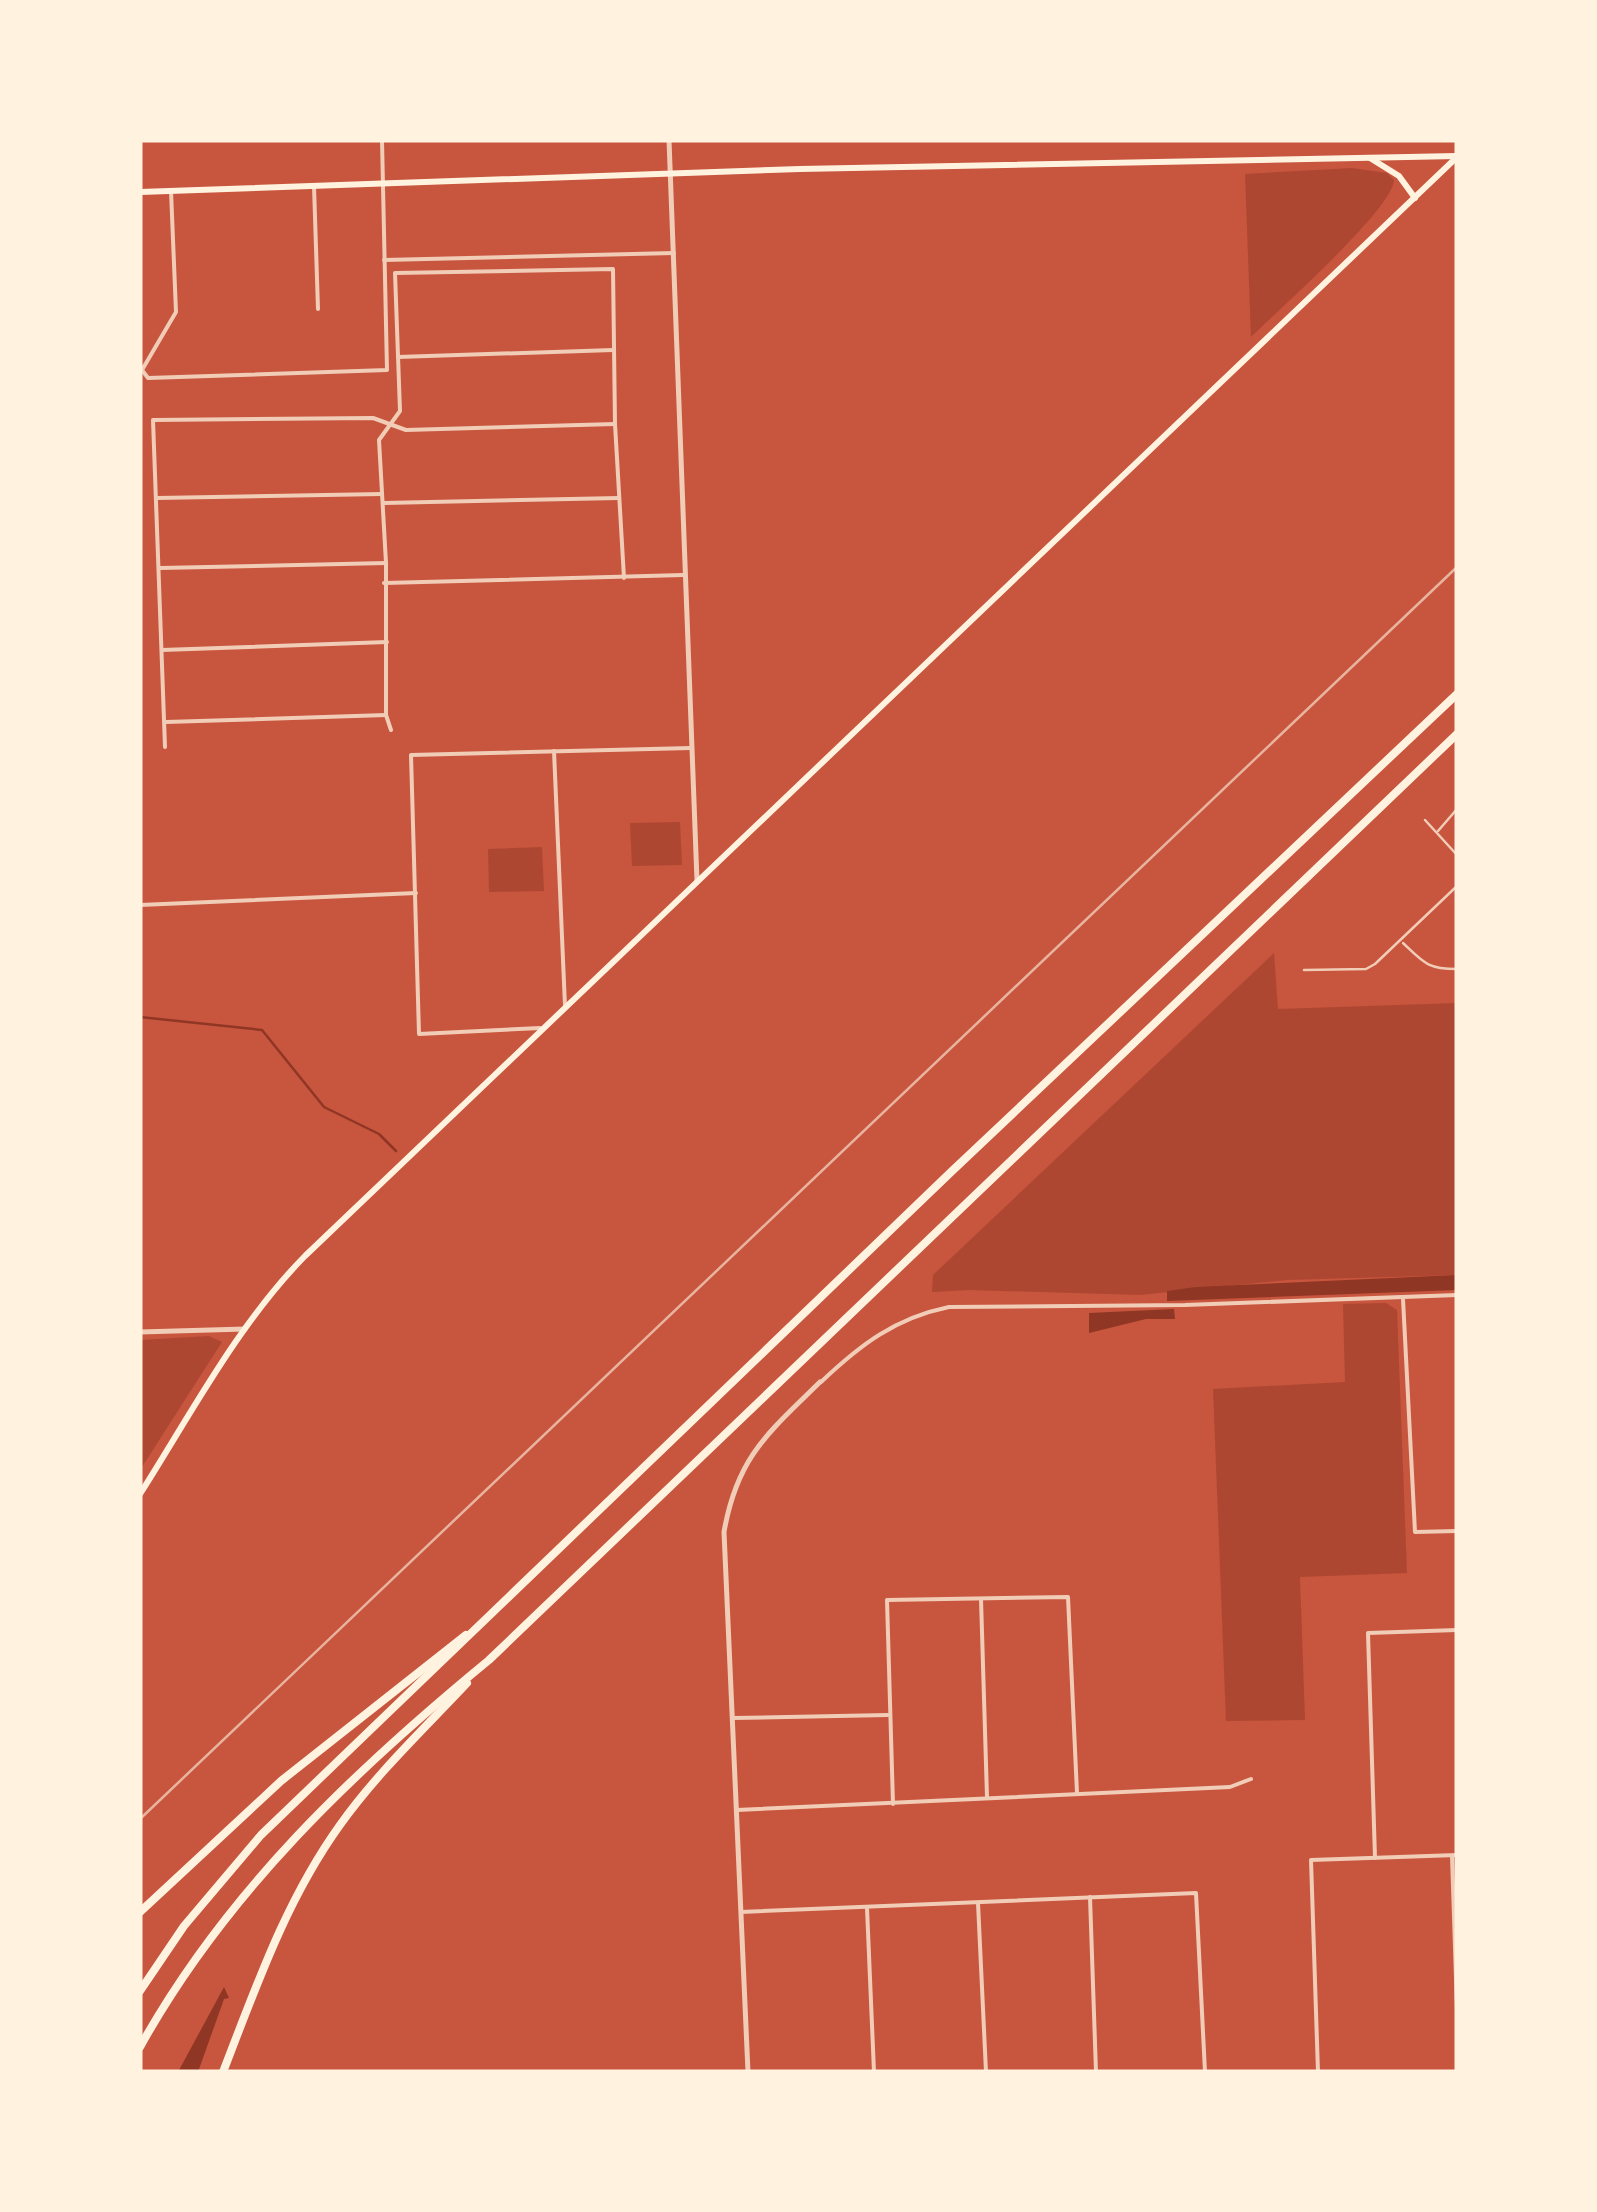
<svg xmlns="http://www.w3.org/2000/svg" width="1597" height="2212" viewBox="0 0 1597 2212" font-family="'Work Sans',sans-serif">
<style>
.green{fill:#ae4732}
.water{fill:#8f3625}
.lines{fill:none;stroke-linecap:round;stroke-linejoin:round}
.stream{stroke:#8f3625;stroke-width:2.5}
.service{stroke:#f1ccb7;stroke-width:2.5}
.minor{stroke:#f1ccb7;stroke-width:4}
.tertiary{stroke:#f1ccb7;stroke-width:5}
.secondary{stroke:#fff3e0;stroke-width:6}
.motorway{stroke:#fff3e0;stroke-width:8}
.rail{stroke:#e9b49f;stroke-width:2.5}
</style>
<rect width="100%" height="100%" fill="#c8553d"/>
<g class="green">
<path d="M 1352,168 L 1387,173 L 1394,180 C 1393,209 1277,311 1251,337 L 1245,174 Z"/>
<polygon points="680,822 682,865 632,866 630,823"/>
<polygon points="542,847 544,891 489,892 488,849"/>
<polygon points="1274,953 1278,1009 1457,1003 1457,1275 1288,1280 1140,1295 969,1290 932,1292 933,1275"/>
<polygon points="1386,1303 1397,1310 1407,1573 1300,1577 1305,1720 1226,1721 1213,1389 1345,1382 1343,1304"/>
<polygon points="209,1336 222,1342 140,1470 140,1340"/>
</g>
<g class="water">
<polygon points="1457,1275 1457,1290 1167,1301 1167,1291 1196,1287"/>
<polygon points="1174,1309 1175,1319 1146,1319 1089,1333 1089,1313"/>
<polygon points="224,1987 229,1998 224,1999 198,2072 178,2072"/>
</g>
<g class="lines">
<polyline class="stream" points="140,1017 262,1030 324,1107 379,1134 396,1151"/>
<g class="service">
<polyline points="1425,820 1457,855"/>
<polyline points="1438,831 1457,809"/>
<path d="M 1403,943 C 1423,962 1427,969 1457,969"/>
<polyline points="1304,970 1366,969 1375,964 1457,886"/>
</g>
<g class="minor">
<polyline points="314,186 318,309"/>
<polyline points="171,191 176,312 142,370 148,378 387,370 382,140"/>
<polyline points="384,260 674,253"/>
<polyline points="398,357 613,350"/>
<polyline points="157,498 382,494"/>
<polyline points="384,503 619,498"/>
<polyline points="160,568 386,563"/>
<polyline points="384,583 683,575"/>
<polyline points="162,650 387,642"/>
<polyline points="166,722 386,715"/>
<polyline points="391,730 386,715 386,563 379,440 400,411 395,273 613,269 615,424 624,578"/>
<polyline points="165,747 153,420 373,418 406,430 615,424"/>
<polyline points="554,751 565,1006"/>
<polyline points="140,905 416,893"/>
<polyline points="540,1028 419,1034 411,755 691,748"/>
<polyline points="1403,1299 1415,1532 1457,1531"/>
<path d="M 821,1382 C 860,1345 895,1318 949,1307 L 1185,1305 L 1457,1295"/>
<polyline points="981,1599 987,1797"/>
<polyline points="733,1718 888,1715"/>
<polyline points="893,1804 887,1600 1068,1597 1077,1793"/>
<polyline points="737,1810 1230,1787 1251,1779"/>
<polyline points="1452,1856 1457,2009"/>
<polyline points="1375,1858 1368,1633 1457,1630"/>
<polyline points="1090,1897 1096,2072"/>
<polyline points="978,1903 986,2072"/>
<polyline points="867,1908 874,2072"/>
<polyline points="741,1912 1196,1893 1205,2072"/>
<polyline points="1318,2072 1311,1860 1457,1855"/>
</g>
<g class="tertiary">
<polyline points="669,140 697,881"/>
<polyline points="140,1332 245,1329"/>
<path d="M 748,2072 L 724,1532 C 737,1457 768,1433 820,1382"/>
</g>
<g class="secondary">
<polyline points="1370,158 1399,176 1415,198"/>
<polyline points="140,192 800,169 1457,156"/>
<path d="M 140,1494 C 191,1414 238,1324 305,1256 L 1457,157"/>
</g>
<g class="motorway">
<polyline points="140,1912 281,1781 466,1635"/>
<polyline points="140,1991 184,1926 261,1835 951,1172 1457,694"/>
<path d="M 140,2047 C 226,1892 354,1771 489,1660 L 1457,734"/>
<path d="M 223,2072 C 256,1987 286,1900 340,1825 C 377,1773 424,1729 467,1683"/>
</g>
<polyline class="rail" points="140,1819 1457,567"/>
</g>
<rect width="1597" height="2212" fill="none" stroke="#fff3e0" stroke-width="285"/>
</svg>
